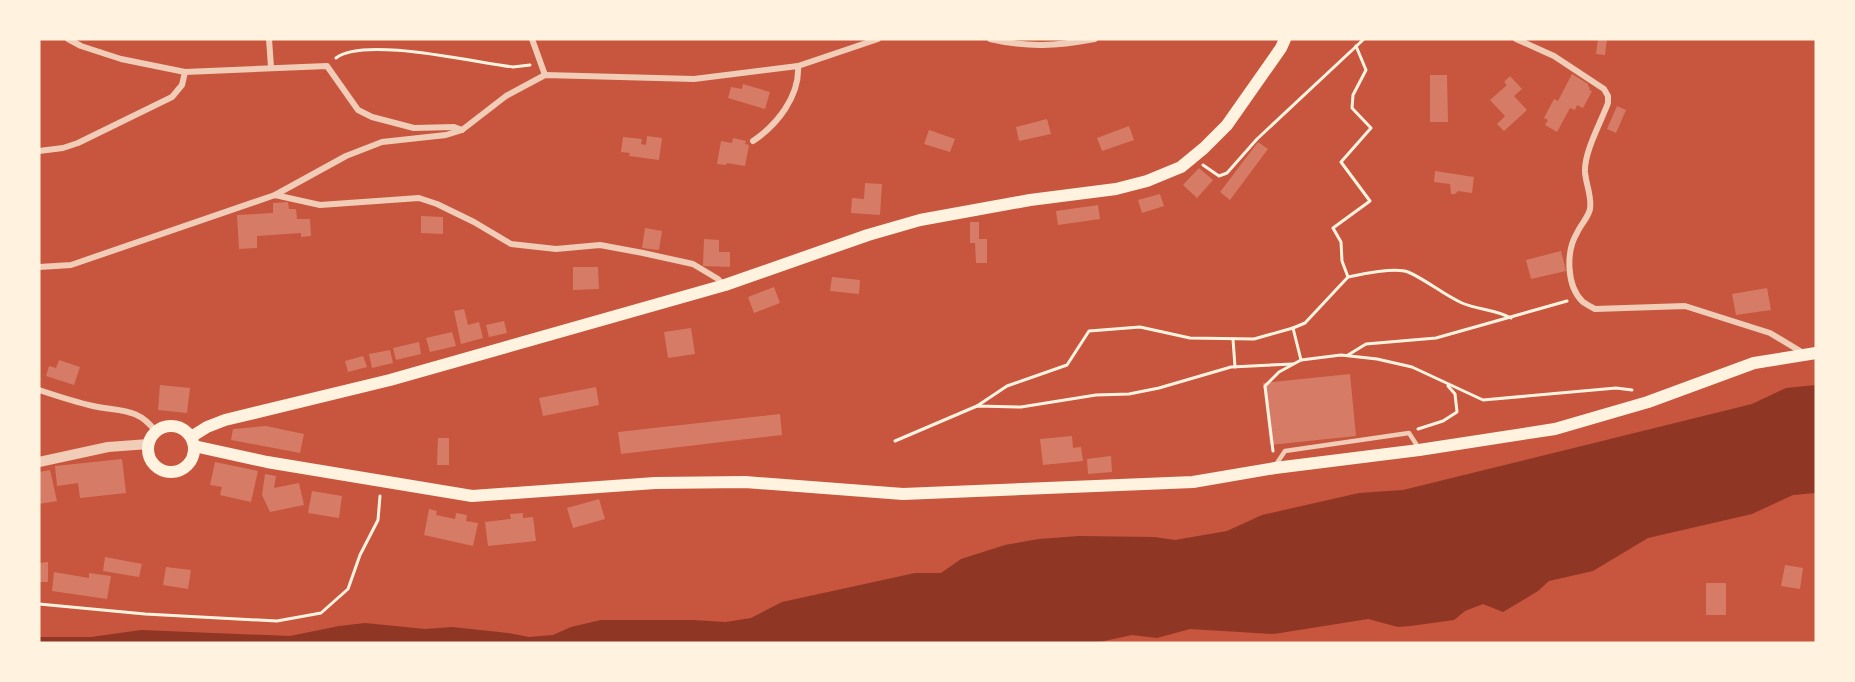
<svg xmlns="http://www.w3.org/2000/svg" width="1855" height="682" viewBox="0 0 1855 682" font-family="Overpass,sans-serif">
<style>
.water{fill:#8f3625}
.building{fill:#d67c66}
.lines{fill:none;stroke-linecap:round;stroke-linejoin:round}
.path{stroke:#fff3e0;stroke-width:3}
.service{stroke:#f1ccb7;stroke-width:4.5}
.minor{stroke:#f1ccb7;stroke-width:6}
.tertiary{stroke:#f1ccb7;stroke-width:10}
.secondary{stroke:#fff3e0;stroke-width:12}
</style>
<rect width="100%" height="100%" fill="#c8553d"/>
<polygon class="water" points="1816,385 1816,493 1793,495 1752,514 1648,538 1593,571 1549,581 1538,591 1503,612 1483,604 1465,611 1454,620 1410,626 1398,627 1368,619 1274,634 1190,629 1157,638 1132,635 1095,643 39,643 39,637 91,637 141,630 290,636 339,626 365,623 425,629 452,627 508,633 529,637 553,635 571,627 601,620 693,620 726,622 751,618 782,602 915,573 941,573 961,559 1005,545 1039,539 1079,536 1154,537 1175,540 1227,531 1262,515 1359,493 1403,490 1752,404 1786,388"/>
<g class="building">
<polygon points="1598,39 1607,39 1605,55 1596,54"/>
<polygon points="1572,74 1588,84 1588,86 1590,88 1589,90 1592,91 1583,108 1577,105 1575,110 1570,108 1557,132 1545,125 1548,120 1544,118 1554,99 1558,101"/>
<polygon points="1430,75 1447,75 1448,122 1430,122"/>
<polygon points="1510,76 1522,89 1514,96 1527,110 1504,131 1497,124 1505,116 1490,100 1507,85 1504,82"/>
<polygon points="743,84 770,92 765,109 728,98 731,87 742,89"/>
<polygon points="1617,106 1626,110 1616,133 1607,129"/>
<polygon points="1047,119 1051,134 1019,141 1016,127"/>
<polygon points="1129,126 1134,140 1102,151 1097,138"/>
<polygon points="929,130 955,139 950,152 924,144"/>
<polygon points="647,136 662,138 659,160 629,156 630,153 621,152 623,137 642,139 641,144 646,145"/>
<polygon points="733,138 746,141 745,144 749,145 745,166 727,163 726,165 717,164 721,141 732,143"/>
<polygon points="1258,142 1268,149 1230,200 1220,192"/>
<polygon points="1199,168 1213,180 1197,198 1183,185"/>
<polygon points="1435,171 1474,177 1472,193 1458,191 1455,194 1451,194 1450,184 1434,182"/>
<polygon points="865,183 882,184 880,215 851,213 852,198 864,199"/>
<polygon points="1160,194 1164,206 1142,213 1138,200"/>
<polygon points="288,202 289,209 296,209 297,219 310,219 311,236 301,237 301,233 257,236 257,248 239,249 237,215 273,213 273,203"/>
<polygon points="1098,205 1100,219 1058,225 1056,211"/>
<polygon points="421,216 443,217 443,234 421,233"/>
<polygon points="970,222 979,222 979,239 987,239 987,263 976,263 975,243 970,243"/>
<polygon points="645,228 662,231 659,250 642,248"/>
<polygon points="704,239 719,240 719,252 730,252 730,267 703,266"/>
<polygon points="1561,251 1566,271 1531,279 1526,260"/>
<polygon points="573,267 598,267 599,289 573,290"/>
<polygon points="832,277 860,280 859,294 830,291"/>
<polygon points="774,287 780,303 754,313 748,297"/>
<polygon points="1767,288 1771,310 1736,315 1732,294"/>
<polygon points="464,309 468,325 479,322 483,338 461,344 454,311"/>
<polygon points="504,321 507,333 489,337 486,325"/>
<polygon points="691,328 695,354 668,358 664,332"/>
<polygon points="452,332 456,346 430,352 426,338"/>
<polygon points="419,342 421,354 396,360 393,348"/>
<polygon points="390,350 393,363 372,368 369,354"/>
<polygon points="363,356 367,367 348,372 345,361"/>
<polygon points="59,360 80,367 74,385 46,376 49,366 56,368"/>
<polygon points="1350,374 1356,436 1270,445 1263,383"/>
<polygon points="160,385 190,388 187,413 158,410"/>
<polygon points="596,387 599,405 543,416 539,398"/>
<polygon points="780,414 782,435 621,454 618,432"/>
<polygon points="266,426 304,434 300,453 231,440 233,429"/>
<polygon points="1072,436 1073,448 1081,447 1083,461 1043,465 1040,439"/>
<polygon points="438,438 449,438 449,465 437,465"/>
<polygon points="1111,456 1112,472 1088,474 1087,459"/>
<polygon points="122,459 126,493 80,498 78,483 57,486 55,466"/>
<polygon points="215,462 258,471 251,502 220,495 222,487 210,485"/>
<polygon points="50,470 57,501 39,504 39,472"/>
<polygon points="265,474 276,476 274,488 299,483 304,505 270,512 262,495"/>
<polygon points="312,491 342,496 339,518 308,513"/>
<polygon points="599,499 605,519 573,528 567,508"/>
<polygon points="429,509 437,511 436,515 455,519 456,513 467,515 466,521 478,523 473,546 424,535"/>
<polygon points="523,513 523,518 533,517 536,541 488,546 485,522 511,519 510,514"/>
<polygon points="105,557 142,564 139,577 103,571"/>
<polygon points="48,562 48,582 39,582 39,563"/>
<polygon points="1785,565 1803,568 1800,589 1781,586"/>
<polygon points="166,567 191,570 188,589 163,585"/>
<polygon points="54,572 89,578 89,573 111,576 107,599 52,591"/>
<rect x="1706" y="583" width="20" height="32"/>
</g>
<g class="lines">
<g class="path">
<path d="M 336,58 C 364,36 477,63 513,67 L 530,65"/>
<polyline points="1203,165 1219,176 1227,173 1257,139 1364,39"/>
<path d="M 1348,277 C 1361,274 1396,267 1408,272 C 1425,279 1444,295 1462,303 C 1478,310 1495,309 1511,318"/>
<polyline points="1293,328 1305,323 1348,277 1342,261 1341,242 1333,228 1370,201 1341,162 1371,128 1352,108 1353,95 1366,70 1356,46"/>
<polyline points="1233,339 1235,367"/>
<polyline points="1348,355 1366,344 1436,338 1567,301"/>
<polyline points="977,406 1007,386 1067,365 1089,331 1140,327 1190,338 1254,339 1293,328 1301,360 1341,355 1377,359 1412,367 1483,400 1616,388 1632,390"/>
<polyline points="1418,429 1443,421 1457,412 1455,394 1448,386"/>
<polyline points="895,441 977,406 1021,407 1096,395 1129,394 1159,388 1231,367 1293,364"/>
<polyline points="1273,451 1265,386 1279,372 1301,360"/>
<polyline points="39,604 145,614 277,621 321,613 348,589 360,555 378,520 380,496"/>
</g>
<polyline class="service" points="1275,466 1285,451 1409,433 1418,447"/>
<g class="minor">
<polyline points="68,39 81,46 121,59 185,72 327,66 358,110 372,117 414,128 454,127 462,130"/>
<polyline points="269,39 271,67"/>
<polyline points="532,39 545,75"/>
<path d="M 990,39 C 1029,48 1056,46 1095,39"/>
<path d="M 1516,39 L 1554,56 L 1604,89 L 1608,96 L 1608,103 C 1601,122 1584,152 1585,172 C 1586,185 1592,196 1590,209 C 1588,218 1581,224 1577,233 C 1566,251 1566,286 1583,302 C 1586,304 1591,307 1595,309 L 1685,306 L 1770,333 L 1805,354"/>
<path d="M 753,141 C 777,125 800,96 798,66"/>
<polyline points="39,151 63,148 78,143 172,97 182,85 185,72"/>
<polyline points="275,195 346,156 382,142 446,135 462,130 506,96 545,75 694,79 798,66 878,39"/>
<polyline points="39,267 71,265 275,195 320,205 419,198 437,204 474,222 511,244 556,249 600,245 643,253 693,264 718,279 724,285"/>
<path d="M 39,390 C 57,396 75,402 93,406 C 120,412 138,407 156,432"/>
</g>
<polyline class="tertiary" points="39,462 108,447 149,444"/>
<g class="secondary">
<circle cx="171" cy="449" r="23"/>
<polyline points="191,437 207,427 225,420 390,380 725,285 868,235 920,220 1030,200 1116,189 1147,181 1181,167 1204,148 1227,125 1281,48 1285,39"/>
<polyline points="194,446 267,462 472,496 655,483 745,482 903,494 1193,482 1275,468 1419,450 1555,429 1648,402 1754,363 1816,353"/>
</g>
</g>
<rect width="1855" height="682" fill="none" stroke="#fff3e0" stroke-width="81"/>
</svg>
